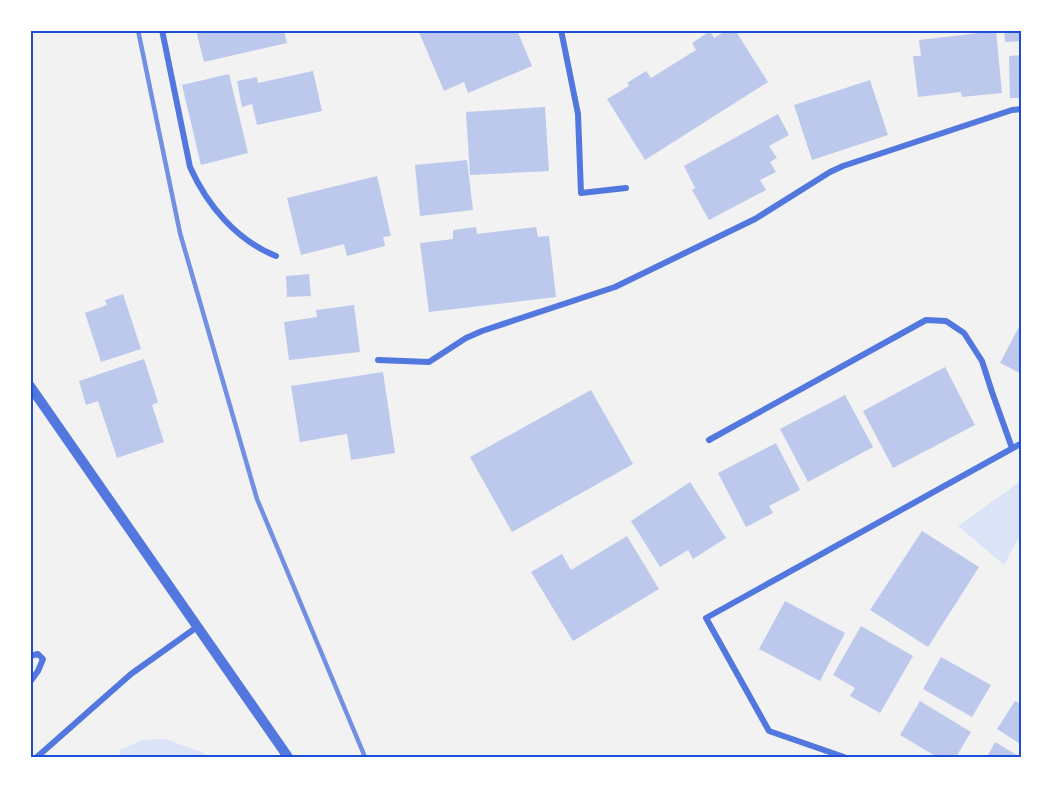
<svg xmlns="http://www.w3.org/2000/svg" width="1052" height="787" viewBox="0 0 1052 787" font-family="'Roboto Condensed',sans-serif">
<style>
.green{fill:#dbe4f7}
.building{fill:#bdc9ec}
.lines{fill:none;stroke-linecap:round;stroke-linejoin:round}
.minor{stroke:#5277de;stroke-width:6}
.tertiary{stroke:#5277de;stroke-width:10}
.rail{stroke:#7290e2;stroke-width:4.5}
.neatline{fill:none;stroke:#1d4ed8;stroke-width:2}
</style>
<rect width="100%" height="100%" fill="#f2f2f2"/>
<g class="green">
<polygon points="1022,480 1022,532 1004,565 958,526"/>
<polygon points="165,739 202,752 206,757 121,757 120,750 142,740"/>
</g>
<g class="building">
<polygon points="196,30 284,30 287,43 204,62"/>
<polygon points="418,30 517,30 532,66 468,93 464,82 444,91"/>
<polygon points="727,30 735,30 768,82 645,160 607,99 629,86 627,83 646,71 651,78 696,50 692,43 710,31 714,38"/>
<polygon points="1004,30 1022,30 1022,41 1005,42"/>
<polygon points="996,31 1002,93 962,97 961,92 918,97 913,56 921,56 919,40"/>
<polygon points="1022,55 1022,98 1010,98 1009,56"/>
<polygon points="313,71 322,111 257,125 252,104 242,107 237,81 257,77 258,83"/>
<polygon points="229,74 248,153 201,165 182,85"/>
<polygon points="870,80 888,135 812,160 794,105"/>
<polygon points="545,107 549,171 470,175 466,112"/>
<polygon points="778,114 789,135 769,146 777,158 770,162 776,172 760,180 766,190 709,220 692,190 695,188 684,166"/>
<polygon points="467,160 473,210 420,216 415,165"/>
<polygon points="377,176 391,236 383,237 385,246 347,256 344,244 301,255 287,198"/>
<polygon points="476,227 477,234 536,227 538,237 549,236 556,297 429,312 420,243 453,239 453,230"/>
<polygon points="309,274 311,296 287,297 286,276"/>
<polygon points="123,294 141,349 101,362 85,313 107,305 105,300"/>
<polygon points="354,305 360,352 289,360 284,322 317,317 316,310"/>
<polygon points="1022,321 1022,374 1000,363"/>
<polygon points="144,359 158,402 152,405 164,442 117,458 98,401 86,405 79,381"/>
<polygon points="945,367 975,425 893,468 863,411"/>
<polygon points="383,372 395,453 351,460 347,434 300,442 291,386"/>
<polygon points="591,390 633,464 512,532 470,457"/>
<polygon points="845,395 873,447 808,482 780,429"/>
<polygon points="776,443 800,490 769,506 773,513 746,527 718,473"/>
<polygon points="690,482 726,538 693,559 688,550 660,567 631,521"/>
<polygon points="922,531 979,567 928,647 870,610"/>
<polygon points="627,536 659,589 573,641 531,572 562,554 571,570"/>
<polygon points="785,601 845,633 820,681 759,649"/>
<polygon points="861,626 913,656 880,713 850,696 855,688 833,675"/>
<polygon points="941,657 991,685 972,717 923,689"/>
<polygon points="920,701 971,732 956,757 937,757 900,735"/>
<polygon points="1015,701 1022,705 1022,745 997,729"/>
<polygon points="995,742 1020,757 987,757"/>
</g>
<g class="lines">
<g class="minor">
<path d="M 162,30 L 190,167 C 207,205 236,240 276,256"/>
<polyline points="561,30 578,114 581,193 626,188"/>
<polyline points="378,360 429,362 466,338 482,331 615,287 755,219 830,172 843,166 1012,110 1022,109"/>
<polyline points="709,440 926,320 946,321 964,333 982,361 992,392 1012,448"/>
<polyline points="30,656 38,654 43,659 38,671 30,682"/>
<polyline points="37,757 131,674 197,627"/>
<polyline points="844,757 769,731 706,618 1022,443"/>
</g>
<polyline class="tertiary" points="30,386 288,757"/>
<polyline class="rail" points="138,30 180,233 257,499 365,757"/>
</g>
<rect width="1052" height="787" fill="none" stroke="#ffffff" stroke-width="63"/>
<rect x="32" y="32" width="988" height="724" class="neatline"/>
</svg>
